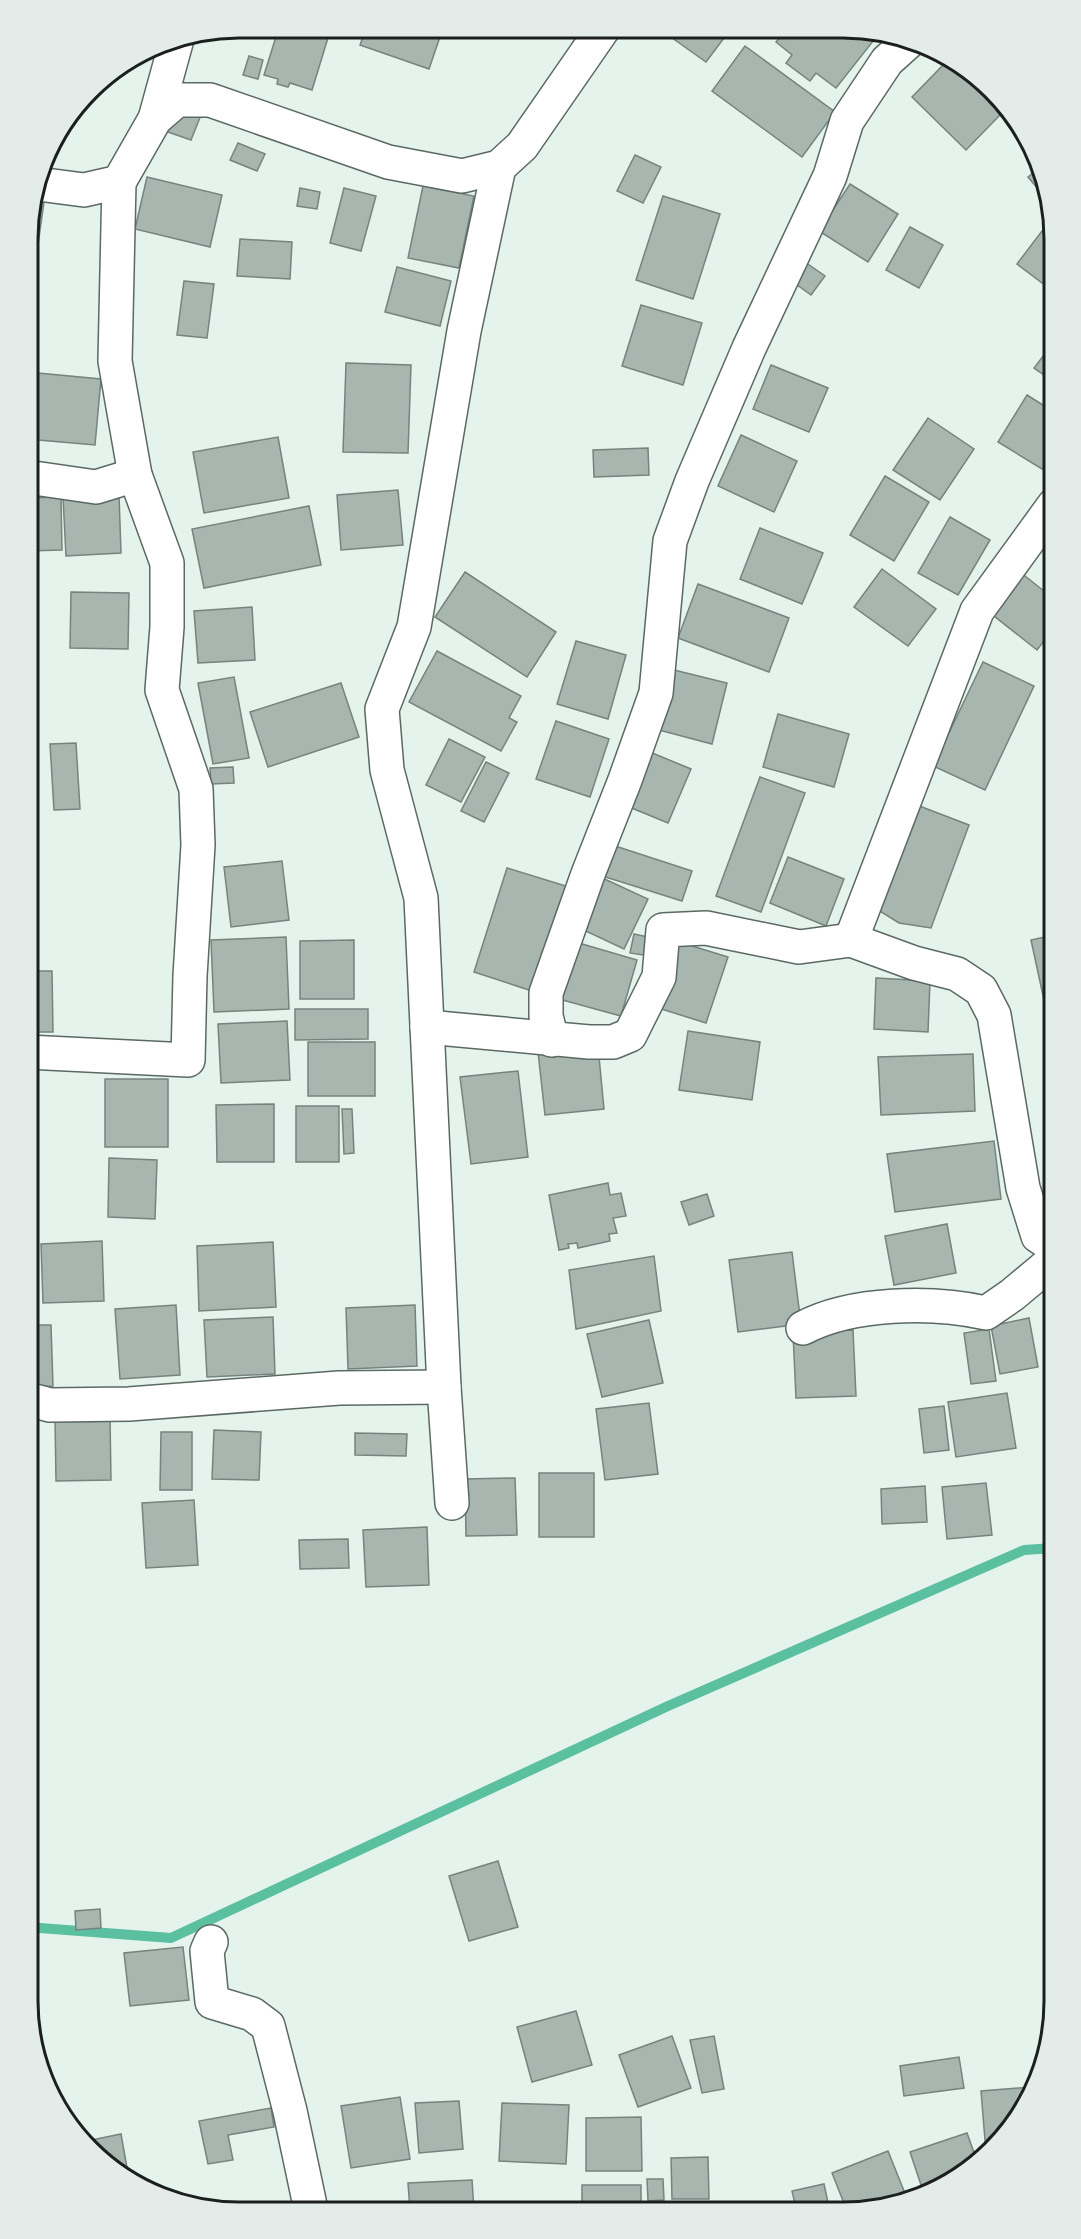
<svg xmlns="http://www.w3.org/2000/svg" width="1081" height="2239" viewBox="0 0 1081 2239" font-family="'IBM Plex Sans',sans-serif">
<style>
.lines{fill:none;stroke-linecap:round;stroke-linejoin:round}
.stream{stroke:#5bc09f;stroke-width:10}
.building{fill:#a8b6b0;stroke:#76837e;stroke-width:1.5}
.minor-casing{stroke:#5c6963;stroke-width:36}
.minor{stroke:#fff;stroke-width:33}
.rim{fill:none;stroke:#1b201e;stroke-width:3}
</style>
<rect width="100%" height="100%" fill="#e4f3ec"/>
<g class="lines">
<polyline class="stream" points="27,1927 171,1938 668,1706 1024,1550 1054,1548"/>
</g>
<g class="building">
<polygon points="279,27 331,28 312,90 290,83 288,87 277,84 278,79 264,75"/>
<polygon points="366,28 443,28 429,69 360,45"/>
<polygon points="661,30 730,30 706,62"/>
<polygon points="762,30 780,30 776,38"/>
<polygon points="786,30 862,31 874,40 836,88 816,73 810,81 786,63 792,55 776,42"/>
<polygon points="745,46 835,112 802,157 712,91"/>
<polygon points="249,56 263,60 258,79 243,75"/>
<polygon points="946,62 982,80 1003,112 966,150 912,97"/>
<polygon points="175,105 201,115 191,140 165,131"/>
<polygon points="238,143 265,154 257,171 230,160"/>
<polygon points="635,155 661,167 643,203 617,191"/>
<polygon points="1040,167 1043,171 1048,201 1028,177"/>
<polygon points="147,177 222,195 210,247 135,229"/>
<polygon points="850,184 898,214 868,262 819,231"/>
<polygon points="423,186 474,196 459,268 408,258"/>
<polygon points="300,188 320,192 317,209 297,206"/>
<polygon points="344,188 376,196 361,251 330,243"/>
<polygon points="663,196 720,214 693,299 636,280"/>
<polygon points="34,201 44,202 35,266 27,265 27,225"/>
<polygon points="910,227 943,245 919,288 886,270"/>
<polygon points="1045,227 1053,233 1054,239 1054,292 1017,264"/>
<polygon points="240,239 292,242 290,279 237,276"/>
<polygon points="802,260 825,276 811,295 789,279"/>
<polygon points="27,267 36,269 29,316 27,315"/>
<polygon points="397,267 451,281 440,326 385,312"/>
<polygon points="184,281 214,284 207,338 177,335"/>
<polygon points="641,305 702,323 683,385 622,366"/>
<polygon points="1050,347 1054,350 1054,382 1034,368"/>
<polygon points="346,363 411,365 408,453 343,452"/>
<polygon points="771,365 828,388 809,432 753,409"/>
<polygon points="27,372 101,379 95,445 27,439"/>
<polygon points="1027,395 1054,412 1054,461 1047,472 998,442"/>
<polygon points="928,418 974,449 940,500 893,470"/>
<polygon points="741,435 797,461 774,512 718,486"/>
<polygon points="278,437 289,498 204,513 193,452"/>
<polygon points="648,448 649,475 594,477 593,450"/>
<polygon points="885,476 929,502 894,561 850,535"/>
<polygon points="398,490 403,545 341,550 337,495"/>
<polygon points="119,495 121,553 66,556 63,497"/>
<polygon points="61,497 62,550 27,551 27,498"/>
<polygon points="309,506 321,565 204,588 192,529"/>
<polygon points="950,517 990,540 958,595 918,573"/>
<polygon points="760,528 823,553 802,604 740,579"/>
<polygon points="882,569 936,609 908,646 854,607"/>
<polygon points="465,572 556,632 527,677 435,617"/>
<polygon points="1020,572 1054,599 1054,628 1037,650 989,612"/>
<polygon points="698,584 789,618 769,672 678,638"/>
<polygon points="71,592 129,593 128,649 70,648"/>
<polygon points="252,607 255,660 198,663 194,611"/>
<polygon points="576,641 626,655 608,719 557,704"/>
<polygon points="437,651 521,696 509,718 517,722 501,751 409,702"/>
<polygon points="983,662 1034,686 985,790 933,766"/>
<polygon points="670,669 727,683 712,744 655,729"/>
<polygon points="234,677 249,758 213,764 198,683"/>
<polygon points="341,683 359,737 268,767 250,712"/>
<polygon points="778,714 849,734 834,787 763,767"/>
<polygon points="556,721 609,739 590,797 536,779"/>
<polygon points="449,739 485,757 461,802 426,785"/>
<polygon points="76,743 80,809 54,810 50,744"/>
<polygon points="645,750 691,769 668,823 622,804"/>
<polygon points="486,762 509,773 484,822 461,811"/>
<polygon points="233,767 234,783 211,784 210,768"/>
<polygon points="760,777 805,793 761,912 716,896"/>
<polygon points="909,802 969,825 931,928 899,923 870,905"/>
<polygon points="606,843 692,871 682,901 596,874"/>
<polygon points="788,857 844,879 826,926 770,903"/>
<polygon points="282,861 289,920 231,927 224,867"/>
<polygon points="507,868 569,887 535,992 474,972"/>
<polygon points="598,876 648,899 624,949 575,926"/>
<polygon points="634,934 653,938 649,956 630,953"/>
<polygon points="1054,935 1054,998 1044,1000 1031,940"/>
<polygon points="286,937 289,1009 214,1012 211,940"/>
<polygon points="354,940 354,999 300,999 300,941"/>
<polygon points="572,941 637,960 621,1016 555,998"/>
<polygon points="676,941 728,957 706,1023 655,1007"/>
<polygon points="31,971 52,971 53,1032 32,1032"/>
<polygon points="876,978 930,981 928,1032 874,1029"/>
<polygon points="295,1009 368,1009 368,1039 295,1040"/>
<polygon points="287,1021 290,1080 221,1083 218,1024"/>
<polygon points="688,1031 760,1042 752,1100 679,1090"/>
<rect x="308" y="1042" width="67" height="54"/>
<polygon points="598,1046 604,1109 545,1115 538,1052"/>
<polygon points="973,1054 975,1111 881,1115 878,1057"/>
<polygon points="518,1071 528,1157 471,1164 460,1077"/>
<rect x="105" y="1079" width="63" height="68"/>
<polygon points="274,1104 274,1162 217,1162 216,1105"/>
<rect x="296" y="1106" width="43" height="56"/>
<polygon points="342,1109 352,1109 354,1153 344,1154"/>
<polygon points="994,1141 1001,1199 895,1212 887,1154"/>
<polygon points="109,1158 157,1160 155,1219 108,1217"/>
<polygon points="1054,1175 1054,1191 1049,1176"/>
<polygon points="608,1183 610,1195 621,1193 626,1216 613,1218 617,1233 609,1234 610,1241 578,1248 577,1243 568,1244 569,1248 559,1250 549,1195"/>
<polygon points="707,1194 714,1216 689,1225 681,1202"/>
<polygon points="947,1224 956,1273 894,1285 885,1236"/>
<polygon points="102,1241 104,1301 43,1303 41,1244"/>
<polygon points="273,1242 276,1307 199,1311 197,1246"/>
<polygon points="792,1252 801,1324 738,1332 729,1260"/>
<polygon points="654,1256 661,1311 576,1329 569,1270"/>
<polygon points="176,1305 180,1375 120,1379 115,1309"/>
<polygon points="415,1305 417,1366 348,1369 346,1308"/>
<polygon points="273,1317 275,1374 207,1377 204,1320"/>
<polygon points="1029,1318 1038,1367 1000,1374 991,1326"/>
<polygon points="649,1320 663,1383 602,1397 587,1334"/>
<polygon points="32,1325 51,1325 53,1386 34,1387"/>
<polygon points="989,1329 996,1381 971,1384 964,1333"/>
<polygon points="853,1330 856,1396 796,1398 793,1333"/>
<polygon points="1007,1393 1016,1448 956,1457 948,1402"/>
<polygon points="649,1403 658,1474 605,1480 596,1409"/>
<polygon points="944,1406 949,1450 924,1453 919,1409"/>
<polygon points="110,1416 111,1480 56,1481 55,1417"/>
<polygon points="214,1430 261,1432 259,1480 212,1479"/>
<polygon points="161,1432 192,1432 192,1490 160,1490"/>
<polygon points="355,1433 407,1434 406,1456 355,1455"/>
<rect x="539" y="1473" width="55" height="64"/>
<polygon points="515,1478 517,1535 466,1536 465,1479"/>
<polygon points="986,1483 992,1535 947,1539 942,1487"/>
<polygon points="925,1486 927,1522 882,1524 881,1489"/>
<polygon points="194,1500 198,1565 146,1568 142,1503"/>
<polygon points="427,1527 429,1585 366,1587 363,1530"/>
<polygon points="348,1539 349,1568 300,1569 299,1540"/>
<polygon points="498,1861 518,1927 469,1941 449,1876"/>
<polygon points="100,1909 101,1928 76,1930 75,1911"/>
<polygon points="183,1947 189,2000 130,2006 124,1953"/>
<polygon points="576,2011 592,2065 532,2082 517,2027"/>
<polygon points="672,2036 691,2088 638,2107 619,2055"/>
<polygon points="714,2036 724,2089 702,2093 690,2040"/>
<polygon points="959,2057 964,2088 904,2096 900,2066"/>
<polygon points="1032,2087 1032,2091 1010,2129 986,2152 981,2091"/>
<polygon points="400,2097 410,2159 351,2168 341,2106"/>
<polygon points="459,2101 463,2149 419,2153 415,2103"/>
<polygon points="502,2103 569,2105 566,2164 499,2161"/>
<polygon points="271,2108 274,2127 228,2135 233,2160 208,2164 199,2121"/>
<polygon points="641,2117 642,2171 586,2171 586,2118"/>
<polygon points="967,2133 977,2161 960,2176 924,2194 910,2152"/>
<polygon points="121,2134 129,2179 99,2160 87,2141"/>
<polygon points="888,2151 908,2201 847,2211 832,2173"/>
<polygon points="708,2157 709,2199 672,2199 671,2158"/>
<polygon points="647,2179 663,2179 664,2200 648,2201"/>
<polygon points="472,2180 474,2211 410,2211 408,2183"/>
<polygon points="824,2184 830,2212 797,2212 792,2191"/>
<rect x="582" y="2185" width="59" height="26"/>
</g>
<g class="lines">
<defs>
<g id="minor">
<polyline points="155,119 177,39"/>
<polyline points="38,184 84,190 119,182 155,119 177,100 210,100 388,162 462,176 499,167 522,146 603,29"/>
<polyline points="27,477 96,487 135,475"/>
<polyline points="851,940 977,611 1054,505"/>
<polyline points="427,1027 589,1042 613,1042 630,1035 659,977 663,930 706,928 799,947 851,940 914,963 957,974 981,990 994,1015 1023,1188 1038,1236 1054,1247"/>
<polyline points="552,1040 546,1016 546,993 588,874 625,780 656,693 670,541 692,481 749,348 830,176 847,121 887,61 907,43"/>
<polyline points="27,1052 188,1060 190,976 198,845 196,789 162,690 167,627 167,563 135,475 115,361 119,182"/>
<path d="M 803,1328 C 852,1302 932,1301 986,1313 L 1012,1295 L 1054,1260"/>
<polyline points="27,1399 50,1405 129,1404 339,1388 444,1387"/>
<polyline points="452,1503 444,1387 421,898 387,770 382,709 414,627 464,331 499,167"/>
<polyline points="211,1942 207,1951 212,2002 252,2014 268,2026 290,2111 311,2210"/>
</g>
</defs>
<use href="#minor" class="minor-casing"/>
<use href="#minor" class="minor"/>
</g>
<path d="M0 0H1081V2239H0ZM239 38H843A201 201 0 0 1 1044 239V2001A201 201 0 0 1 843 2202H239A201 201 0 0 1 38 2001V239A201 201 0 0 1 239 38Z" fill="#e4ece9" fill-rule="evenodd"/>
<path class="rim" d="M239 38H843A201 201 0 0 1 1044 239V2001A201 201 0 0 1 843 2202H239A201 201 0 0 1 38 2001V239A201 201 0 0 1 239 38Z"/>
</svg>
